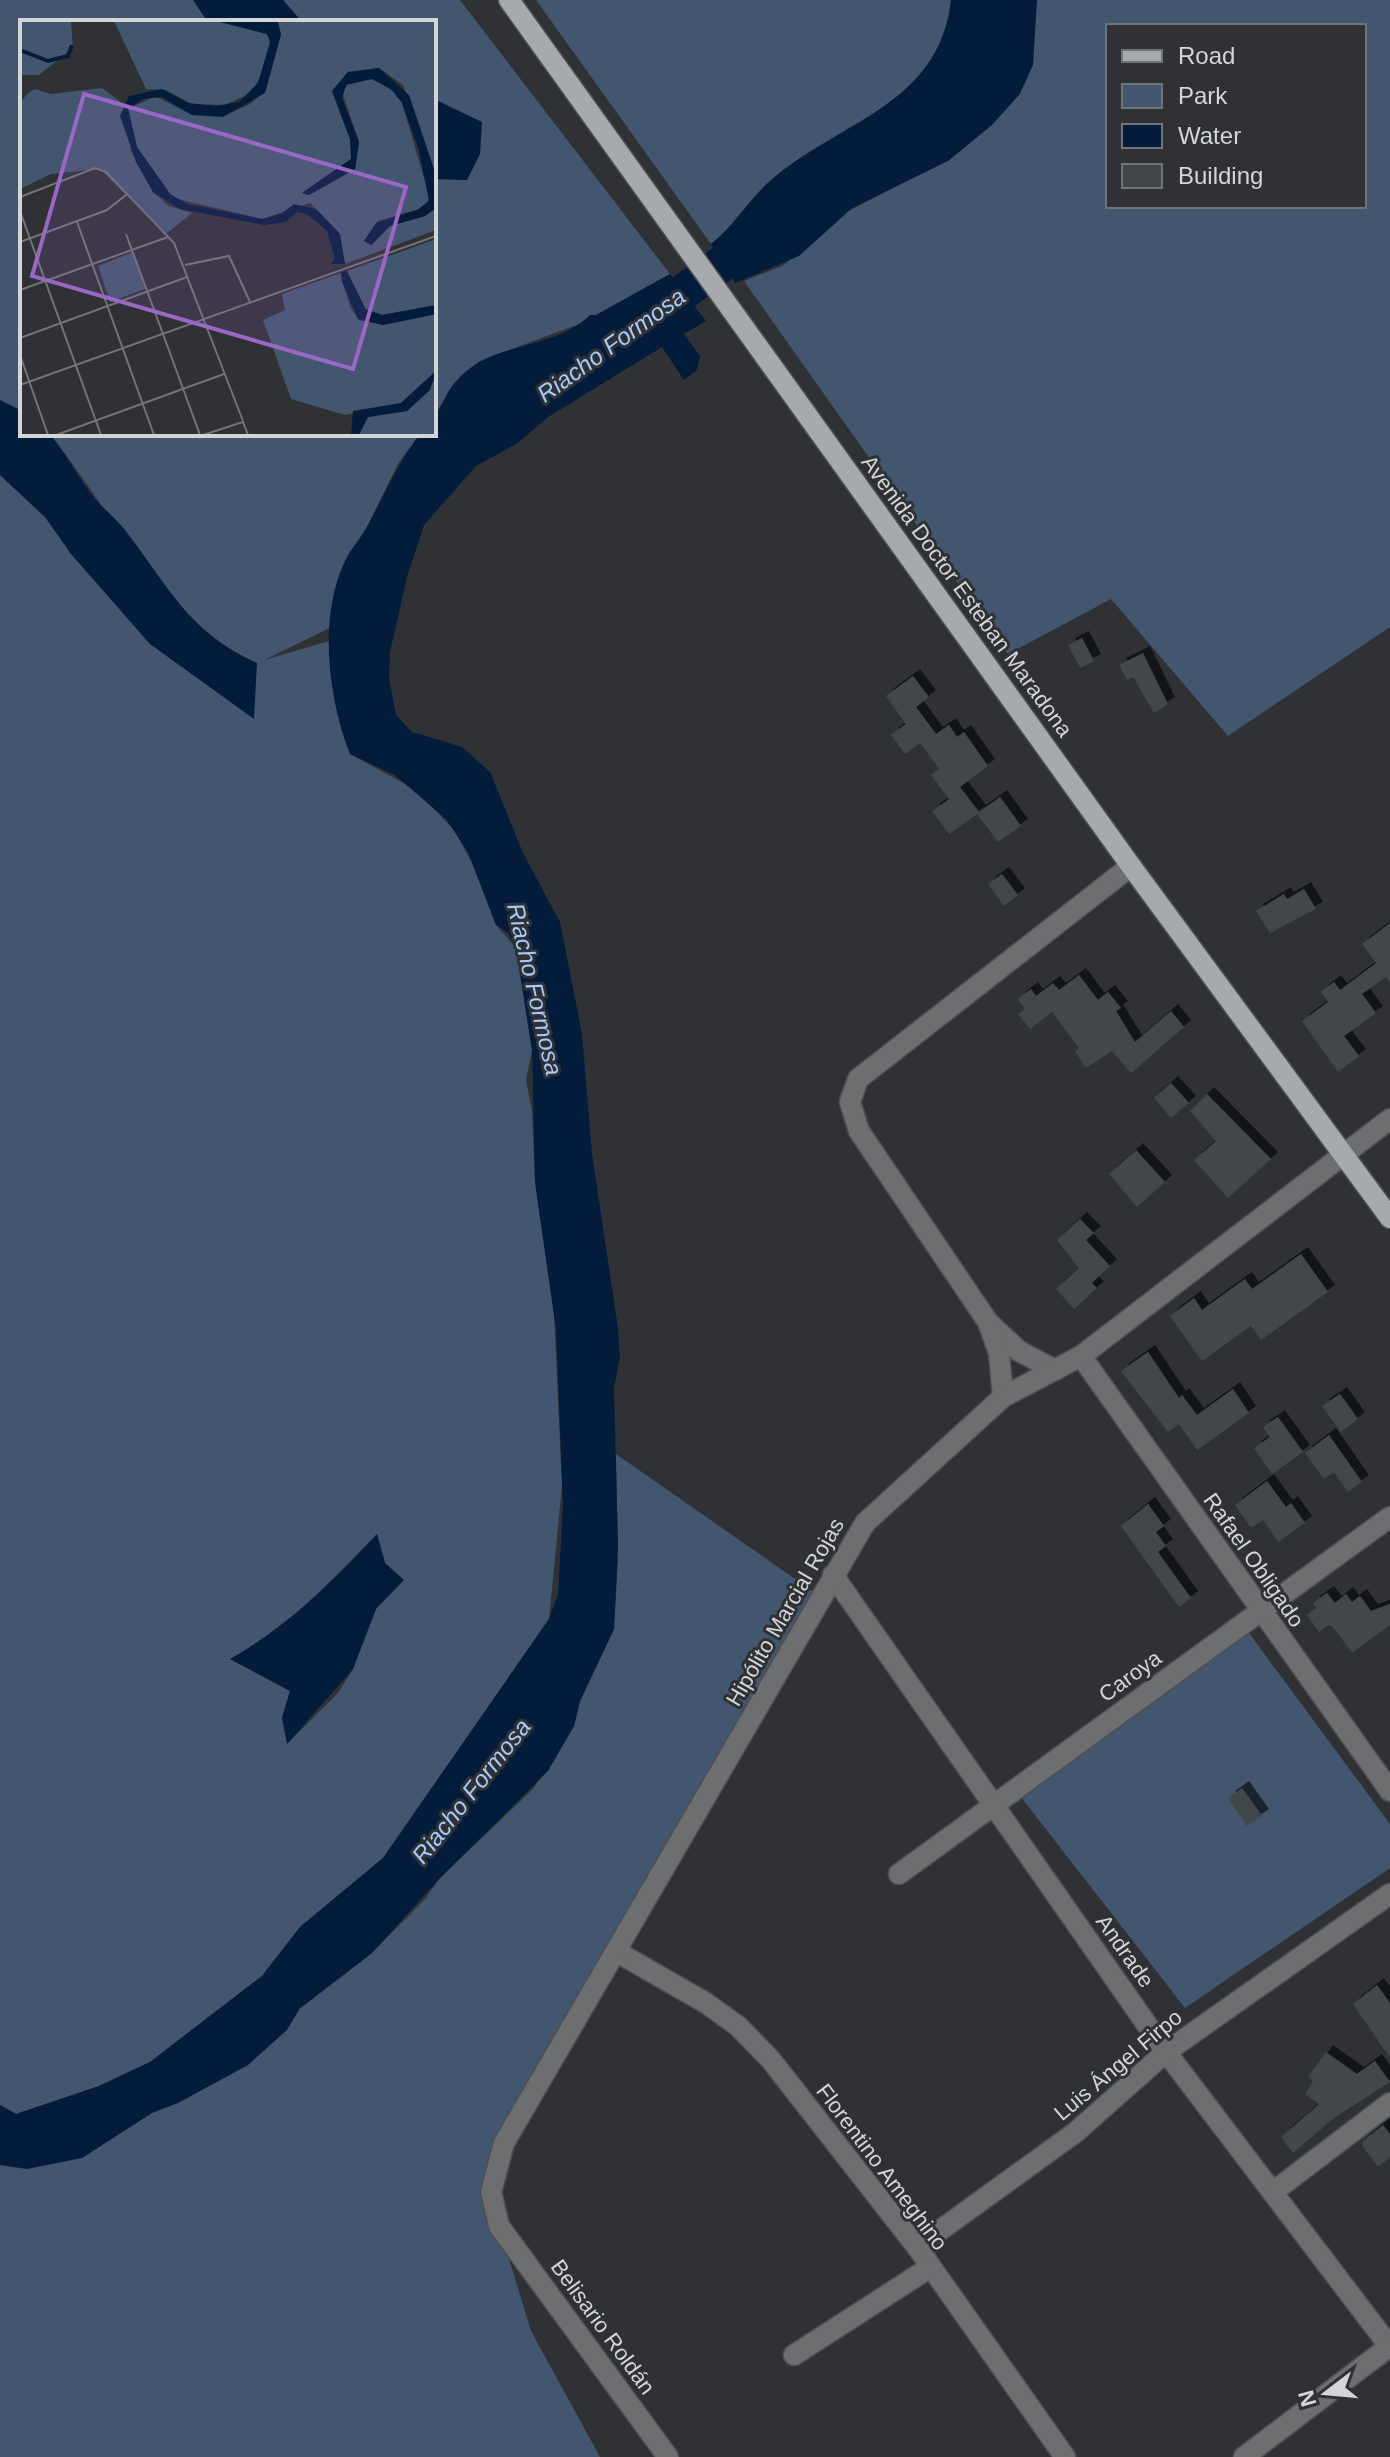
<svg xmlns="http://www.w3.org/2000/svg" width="1390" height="2457" viewBox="0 0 1390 2457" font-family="Helvetica,sans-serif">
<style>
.green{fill:#43566f;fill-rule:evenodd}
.water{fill:#031c3c}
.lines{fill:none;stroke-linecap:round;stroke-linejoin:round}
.river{stroke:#031c3c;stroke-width:36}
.building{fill:#434649;filter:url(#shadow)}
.minor-casing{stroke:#4d4f51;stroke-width:23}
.major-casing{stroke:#4d4f51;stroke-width:23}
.minor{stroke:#6d6e6f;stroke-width:20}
.major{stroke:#a7aaad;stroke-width:20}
.labels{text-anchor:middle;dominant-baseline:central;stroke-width:6;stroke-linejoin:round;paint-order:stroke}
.street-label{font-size:22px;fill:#d3d5d7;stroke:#2f3134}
.water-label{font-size:24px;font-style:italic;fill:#a6cafb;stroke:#2f3134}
.inset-river{fill:none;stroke:#031c3c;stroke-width:4}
.inset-road{fill:none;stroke:#717375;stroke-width:2}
.view{fill:#9a67c7;fill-opacity:0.15;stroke:#9a67c7;stroke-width:4}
.inset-edge{fill:none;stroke:#d3d5d7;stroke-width:4}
</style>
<defs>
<filter id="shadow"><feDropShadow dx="7" dy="-7" stdDeviation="0" flood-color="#0009"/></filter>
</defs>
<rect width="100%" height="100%" fill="#2f3134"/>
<g class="green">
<polygon points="0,0 193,0 208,22 22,22 22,411 0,400"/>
<polygon points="283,0 460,0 670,274 582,323 480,361 461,376 434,415 434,179 467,180 450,108 434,99 434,22 302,22"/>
<path d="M 536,0 L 951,0 C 949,14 949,29 944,42 C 917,107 818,138 769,182 C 748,201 734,226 711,244 Z"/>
<path d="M 1037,0 L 1390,0 L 1390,627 L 1228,736 L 1111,599 L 1008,654 L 744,281 L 782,266 L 815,241 L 845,213 L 918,175 L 1019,95 L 1028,77 ZM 1108,26 L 1364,26 L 1364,206 L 1108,206 Z"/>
<path d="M 50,434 L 420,434 L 399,462 L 367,527 L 346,560 L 330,628 L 264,660 L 329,641 L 341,728 L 350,754 L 416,790 L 454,830 L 472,863 L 496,925 L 516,948 L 532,1050 L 526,1080 L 532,1111 L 535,1182 L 554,1314 L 562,1486 L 549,1619 L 383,1858 L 300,1927 L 262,1976 L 150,2062 L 99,2086 L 16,2114 L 0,2105 L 0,475 L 45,517 L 150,644 L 185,666 L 257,663 C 165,623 110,509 50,434 ZM 377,1534 L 385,1563 L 403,1580 L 376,1608 L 353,1669 L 338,1693 L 288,1743 L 282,1718 L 290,1691 L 230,1659 L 260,1642 L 321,1595 Z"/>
<polygon points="616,1454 821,1597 504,2143 499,2226 531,2331 600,2457 0,2457 0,2133 301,2008 372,1953 426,1898 440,1878 533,1789 574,1726 580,1701 614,1629 618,1561"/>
<polygon points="1249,1633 1390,1824 1390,1868 1185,2008 1017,1792"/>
</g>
<g class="water">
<polygon points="193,0 283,0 302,22 208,22"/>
<path d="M 951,0 L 1037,0 L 1033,65 L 1019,95 L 992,125 L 948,161 L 852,208 L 799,256 L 735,283 L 711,244 C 734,226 748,201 769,182 C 837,121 939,107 951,0 Z"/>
<polygon points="434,99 482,122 480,154 467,180 434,179"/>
<path d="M 670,274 L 706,321 L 684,334 L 700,356 L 697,370 L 684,380 L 662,347 L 548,417 L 518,443 L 476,466 L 424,525 L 407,577 L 390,652 L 389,678 L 396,715 L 412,732 L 462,747 L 490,772 L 523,853 L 560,922 L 582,1034 L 592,1154 L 618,1328 L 620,1356 L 614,1388 L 618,1544 L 614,1629 L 580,1701 L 574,1726 L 548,1771 L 440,1878 L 372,1953 L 300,2008 L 287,2030 L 248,2065 L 178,2103 L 152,2113 L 82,2158 L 27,2169 L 0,2165 L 0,2105 L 16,2114 L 99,2086 L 150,2062 L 262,1976 L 300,1927 L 383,1858 L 549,1619 L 558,1594 L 563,1505 L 556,1329 L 535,1182 L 532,1050 L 516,948 L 508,933 L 496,925 L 468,852 L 446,819 L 395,775 L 350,754 C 328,698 318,617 345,561 C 351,548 362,537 368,525 C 385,493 398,463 420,434 L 434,434 C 434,416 439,410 447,394 C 481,337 549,355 590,315 L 596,315 Z"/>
<path d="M 0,400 L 22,411 L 22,434 L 50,434 C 64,452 75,471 88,490 C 98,505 114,516 125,530 C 167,584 189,634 257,663 L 254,719 L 150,644 L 71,554 L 45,517 L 0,475 Z"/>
<path d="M 377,1534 L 385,1563 L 404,1580 L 376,1609 L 353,1669 L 287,1744 L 282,1718 L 290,1691 L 230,1659 C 291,1624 329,1584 377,1534 Z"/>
</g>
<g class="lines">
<polyline class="river" points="644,321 761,235"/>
</g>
<g class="building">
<polygon points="1082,638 1094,661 1080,668 1068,645"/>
<polygon points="1143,653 1168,704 1154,713 1133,677 1127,680 1119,665"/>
<polygon points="913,676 929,697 916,707 936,734 949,725 957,737 964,732 988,766 960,787 979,812 1000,797 1021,826 998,842 977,814 949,834 932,811 949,799 931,775 939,769 920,743 905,754 891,735 906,724 886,696"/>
<polygon points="1002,874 1018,895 1004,906 988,884"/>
<polygon points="1304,889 1316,909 1270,933 1256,911 1284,894 1287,899"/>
<polygon points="1390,923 1390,982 1386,977 1362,994 1376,1013 1344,1036 1359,1056 1338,1072 1302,1021 1328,1002 1321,992 1334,982 1340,990 1376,963 1362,944"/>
<polygon points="1079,975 1098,1000 1108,992 1121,1008 1116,1011 1135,1042 1171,1011 1184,1027 1131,1073 1112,1051 1086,1068 1075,1051 1079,1048 1052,1012 1030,1029 1018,1014 1025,1009 1018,999 1031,989 1036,996 1053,983 1059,990"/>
<polygon points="1171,1083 1189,1103 1171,1118 1154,1098"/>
<polygon points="1207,1094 1271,1159 1228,1198 1194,1160 1216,1141 1190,1111"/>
<polygon points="1136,1150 1165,1182 1137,1207 1109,1174"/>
<polygon points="1080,1219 1094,1233 1086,1240 1110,1266 1092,1283 1097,1288 1074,1309 1056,1289 1079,1268 1057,1240"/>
<polygon points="1301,1254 1328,1292 1261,1340 1251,1326 1202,1361 1170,1316 1194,1298 1202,1310 1245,1279 1252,1289"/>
<polygon points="1148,1352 1179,1398 1182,1395 1197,1415 1233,1389 1249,1413 1197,1450 1179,1424 1168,1432 1121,1371"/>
<polygon points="1340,1394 1358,1419 1341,1432 1322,1406"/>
<polygon points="1278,1417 1303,1452 1272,1474 1254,1448 1270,1437 1263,1427"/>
<polygon points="1329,1435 1362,1482 1348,1492 1334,1472 1324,1479 1305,1453"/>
<polygon points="1267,1481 1286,1507 1291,1503 1305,1523 1278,1542 1263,1520 1251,1528 1235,1505"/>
<polygon points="1148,1504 1164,1526 1156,1532 1166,1546 1158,1552 1191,1598 1179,1607 1121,1526"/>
<polygon points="1327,1593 1335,1603 1346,1594 1352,1602 1360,1596 1371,1611 1390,1604 1390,1625 1352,1653 1333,1627 1329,1625 1319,1632 1307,1615 1316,1608 1313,1603"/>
<polygon points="1242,1788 1262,1816 1247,1826 1228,1798"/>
<polygon points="1377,1985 1390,2003 1390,2058 1353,2004"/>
<polygon points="1326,2052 1357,2074 1375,2061 1390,2082 1334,2118 1293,2153 1281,2137 1319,2104 1305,2094 1313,2081 1308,2077"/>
<polygon points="1383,2125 1390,2134 1390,2157 1378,2167 1363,2147 1363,2141"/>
</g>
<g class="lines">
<defs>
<g id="minor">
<polyline points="990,1324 1019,1351 1055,1370"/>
<polyline points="1081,1356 1390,1791"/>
<polyline points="1003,1397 999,1353 988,1322 859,1131 850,1102 858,1079 1131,866"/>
<polyline points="833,1575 1166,2052 1390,2347"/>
<polyline points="899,1874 1390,1517"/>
<polyline points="617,1952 706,2003 738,2026 771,2060 917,2247 1065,2457"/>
<polyline points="1273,2192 1390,2103"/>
<polyline points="917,2247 1076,2132 1166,2052 1390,1894"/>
<polyline points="794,2355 929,2268"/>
<polyline points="668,2457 499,2226 491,2192 504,2143 865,1523 1003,1397 1081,1356 1390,1119"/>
<polyline points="1244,2457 1390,2346"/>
</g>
<polyline id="major" points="509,0 1131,866 1390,1218"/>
</defs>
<use href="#minor" class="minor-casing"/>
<use href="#major" class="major-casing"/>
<use href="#minor" class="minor"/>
<use href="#major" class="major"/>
</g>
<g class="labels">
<g class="street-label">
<text transform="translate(967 596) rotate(54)">Avenida Doctor Esteban Maradona</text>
<text transform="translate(1254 1560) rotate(55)">Rafael Obligado</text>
<text transform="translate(785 1612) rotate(-60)">Hipólito Marcial Rojas</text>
<text transform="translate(1130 1676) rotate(-36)">Caroya</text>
<text transform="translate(1125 1951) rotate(55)">Andrade</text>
<text transform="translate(1118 2065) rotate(-40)">Luis Ángel Firpo</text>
<text transform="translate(882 2167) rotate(53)">Florentino Ameghino</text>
<text transform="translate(603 2327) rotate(54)">Belisario Roldán</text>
</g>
<g class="water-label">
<text transform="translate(611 345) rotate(-36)">Riacho Formosa</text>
<text transform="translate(535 989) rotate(77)">Riacho Formosa</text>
<text transform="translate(471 1791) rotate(-52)">Riacho Formosa</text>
</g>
</g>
<g transform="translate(20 20)">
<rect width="416" height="416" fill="#2f3134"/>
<path d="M 0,1 L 51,1 L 53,28 L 19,55 L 0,55 ZM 94,1 L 196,1 L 242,10 L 251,19 L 243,52 L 231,73 L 205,85 L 172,84 L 146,70 L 126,69 ZM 240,1 L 416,1 L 416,156 L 383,65 L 359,48 L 328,52 L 312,71 L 332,124 L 331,139 L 282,173 L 289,175 L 335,149 L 339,122 L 322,72 L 329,63 L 352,59 L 375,72 L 382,83 L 410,178 L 402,188 L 358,201 L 345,221 L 352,225 L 370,206 L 405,196 L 416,188 L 416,210 L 325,244 L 319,213 L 290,183 L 242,199 L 153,178 L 117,127 L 108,89 L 135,76 L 172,95 L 206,95 L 230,84 L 246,69 L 261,15 ZM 82,68 L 106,86 L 111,131 L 133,172 L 149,186 L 172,193 L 146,214 L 80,149 L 31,154 L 0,169 L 0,83 L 7,74 L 15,69 L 31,74 ZM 416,219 L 416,285 L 362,295 L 344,288 L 327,251 ZM 113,232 L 125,269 L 90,282 L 78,246 ZM 321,253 L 330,287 L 339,300 L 363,305 L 416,294 L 416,351 L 381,383 L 325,395 L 271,379 L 243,300 L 265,290 L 262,274 ZM 416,359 L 416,415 L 339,415 L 339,404 L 348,397 L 387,391 Z" fill="#43566f"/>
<path d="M 196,1 L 258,2 L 261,14 L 245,73 L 203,97 L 172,95 L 142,77 L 123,79 L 108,89 L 117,127 L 150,174 L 167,184 L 242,199 L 261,194 L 274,184 L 296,189 L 320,214 L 325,244 L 311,244 L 315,239 L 307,211 L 287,194 L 277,192 L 266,202 L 244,205 L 160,189 L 133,172 L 116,142 L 100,96 L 109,76 L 142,69 L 168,83 L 196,86 L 219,82 L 238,63 L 250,22 L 247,14 ZM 359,48 L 389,75 L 415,152 L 416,188 L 405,196 L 370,206 L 351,225 L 344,221 L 356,203 L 397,190 L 409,181 L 399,130 L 382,83 L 371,69 L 352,59 L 326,65 L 322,78 L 339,122 L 335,149 L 289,175 L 282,173 L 331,139 L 330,119 L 312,71 L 328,52 ZM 327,251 L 346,290 L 362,295 L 416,285 L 416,294 L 363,305 L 338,299 L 322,262 L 321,252 ZM 416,351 L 410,370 L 387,391 L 348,397 L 339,415 L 331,415 L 333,391 L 381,383 Z" fill="#031c3c"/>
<path class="inset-river" d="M 0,30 L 28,41 L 48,36 L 52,25"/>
<path class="inset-road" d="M 0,177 L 75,148 L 86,152 L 154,223 L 223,401M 0,191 L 81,415M 57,202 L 134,415M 106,214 L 143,314M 0,222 L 87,190 L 107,174M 165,245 L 209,236 L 230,282M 0,270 L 148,217M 143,314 L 180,415M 0,318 L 167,257M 0,335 L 28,415M 0,365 L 416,216M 36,415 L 204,354M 183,415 L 223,402 L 228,415"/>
<path class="view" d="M 64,74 L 386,167 L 333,349 L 12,256 Z"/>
<rect width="416" height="416" class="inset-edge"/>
</g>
<rect x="1106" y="24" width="260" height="184" fill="#2f3134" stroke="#717375" stroke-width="2"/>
<rect x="1122" y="50" width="40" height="12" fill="#a7aaad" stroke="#717375" stroke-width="2"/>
<text x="1178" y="64" font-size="24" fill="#d3d5d7">Road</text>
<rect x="1122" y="84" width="40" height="24" fill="#43566f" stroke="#717375" stroke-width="2"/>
<text x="1178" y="104" font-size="24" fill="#d3d5d7">Park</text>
<rect x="1122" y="124" width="40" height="24" fill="#031c3c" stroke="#717375" stroke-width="2"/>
<text x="1178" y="144" font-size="24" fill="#d3d5d7">Water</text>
<rect x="1122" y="164" width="40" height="24" fill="#434649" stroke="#717375" stroke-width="2"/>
<text x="1178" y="184" font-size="24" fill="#d3d5d7">Building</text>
<g transform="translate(1326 2393) rotate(254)" stroke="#2f3134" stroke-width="6" paint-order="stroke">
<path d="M0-6L14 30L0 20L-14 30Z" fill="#d3d5d7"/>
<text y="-12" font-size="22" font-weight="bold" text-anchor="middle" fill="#d3d5d7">N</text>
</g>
</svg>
